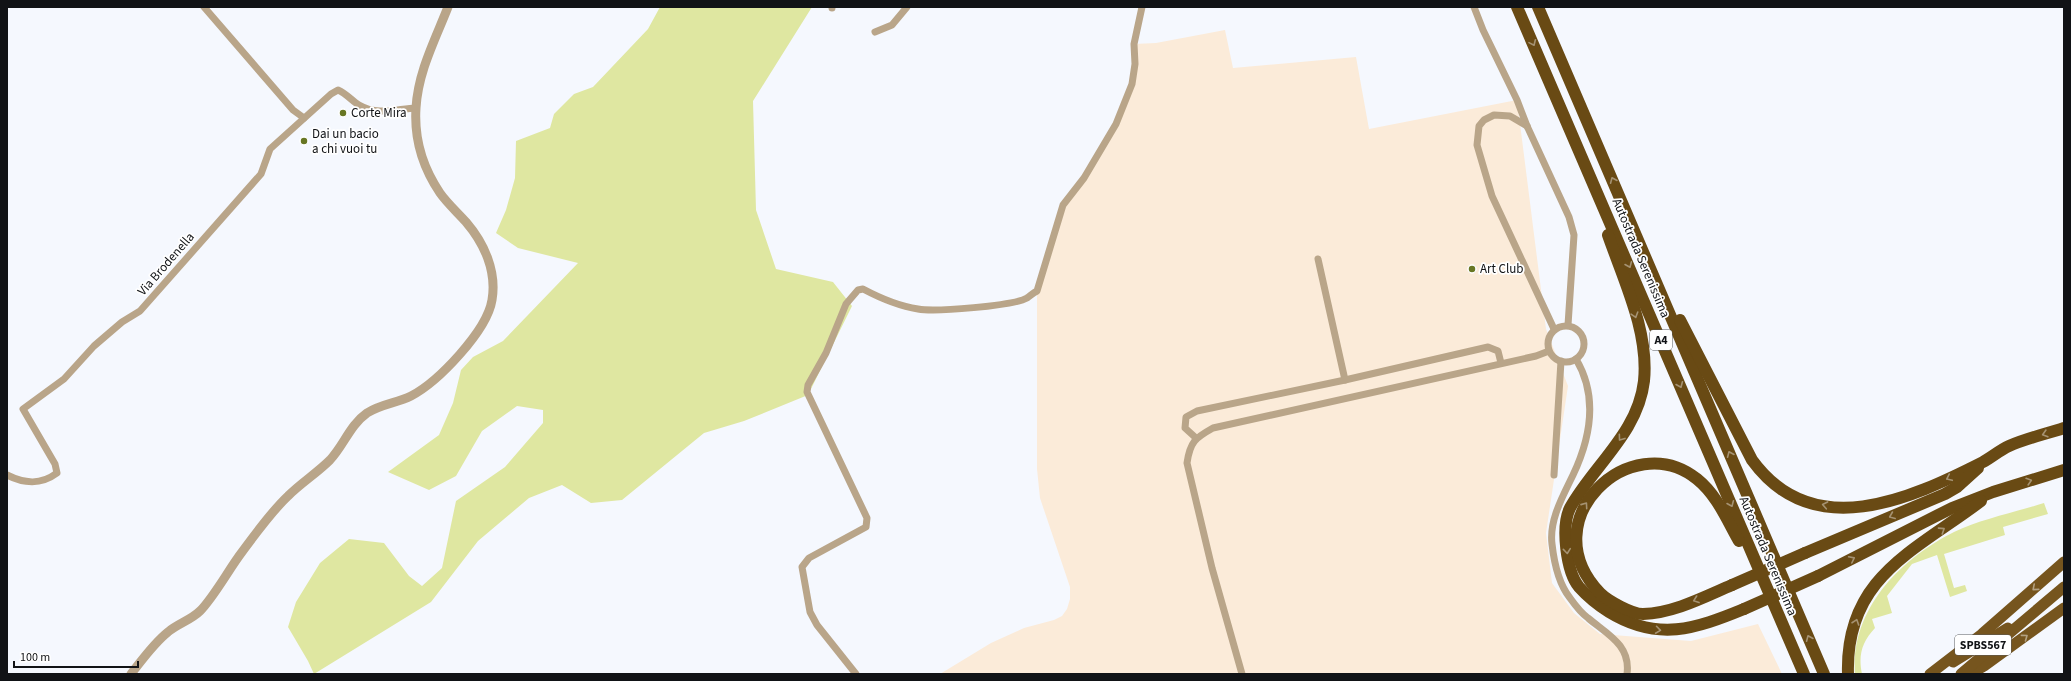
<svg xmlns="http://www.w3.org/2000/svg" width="2071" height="681" viewBox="0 0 2071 681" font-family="'Source Sans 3',sans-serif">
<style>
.industrial{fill:#fbebd9}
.green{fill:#dfe7a1}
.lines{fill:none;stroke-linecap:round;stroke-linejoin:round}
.minor{stroke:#b9a589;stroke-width:7}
.tertiary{stroke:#b9a589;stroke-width:9}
.trunk{stroke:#76551e;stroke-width:11}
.motorway{stroke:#694a14;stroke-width:12}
.motorway-bridge{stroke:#694a14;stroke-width:12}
.oneway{stroke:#a59272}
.oneway2{stroke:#b4a283}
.poi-dot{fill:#677623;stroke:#fff;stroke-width:1.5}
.labels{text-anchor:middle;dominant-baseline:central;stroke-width:3.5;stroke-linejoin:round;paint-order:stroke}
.shield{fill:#fff;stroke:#585a5c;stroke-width:1}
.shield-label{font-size:12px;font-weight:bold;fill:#111316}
.poi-label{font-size:13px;fill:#111316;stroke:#fff;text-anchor:start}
.street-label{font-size:13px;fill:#111316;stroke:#fff}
</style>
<rect width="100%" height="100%" fill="#f5f8fe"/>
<polygon class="industrial" points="1225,30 1233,68 1356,57 1369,129 1517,100 1546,329 1568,386 1546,533 1552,583 1574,613 1600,634 1691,641 1758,624 1782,674 940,674 991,643 1024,628 1054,620 1062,616 1067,609 1070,599 1070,587 1040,498 1037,469 1037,291 1063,205 1100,150 1132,84 1134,44 1156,43"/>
<g class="green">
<polygon points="660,7 812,7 753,101 756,210 776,269 833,282 852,306 808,395 744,421 704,433 622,500 591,503 562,485 529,498 478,541 431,602 314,674 308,661 288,627 296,602 320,563 349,539 384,543 409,576 422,586 442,568 456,501 505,467 543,423 543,410 517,406 482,431 456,476 429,490 388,472 439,435 453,403 461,370 473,357 503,341 578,263 518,248 496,233 506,210 515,178 516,141 550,128 554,114 574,94 593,87 648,29"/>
<path d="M 2044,503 L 2048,514 L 2003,527 L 2005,535 L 1944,554 L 1954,588 L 1965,585 L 1967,591 L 1950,597 L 1937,555 L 1912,564 L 1887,596 L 1892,613 L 1872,619 L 1875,628 C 1862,642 1858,655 1862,674 L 1855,674 C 1850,610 1900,559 1954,532 C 1981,519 2016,512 2044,503 Z"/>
</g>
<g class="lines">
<g class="minor">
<polyline points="204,7 293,110 304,118"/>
<polyline points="832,7 832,8"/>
<polyline points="1474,7 1483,30 1517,100 1527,126 1569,217 1574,235 1568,325"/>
<polyline points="875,32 892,25 907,7"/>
<polyline points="1527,126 1510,116 1494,115 1484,120 1479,126 1477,145 1492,196 1554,329"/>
<polyline points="1318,259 1345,380"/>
<circle cx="1566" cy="344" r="18"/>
<path d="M 1576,359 C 1598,396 1591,437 1573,475 C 1563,496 1549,520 1552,544 C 1554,562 1558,583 1570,598 C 1575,605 1581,613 1588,618 C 1607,634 1631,645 1627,674"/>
<polyline points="1196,438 1185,428 1186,417 1197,411 1345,380 1488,347 1498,351 1501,363"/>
<path d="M 7,475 C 25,484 41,485 57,473 L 55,464 L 23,409 L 64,379 L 94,346 L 122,322 L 140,311 L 261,174 L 270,149 L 331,94 L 338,90 C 347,94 352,101 359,105 C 378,116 396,109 416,108"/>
<polyline points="1554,475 1561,361"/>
<path d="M 856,674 L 817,625 L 810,612 L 802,567 L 809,558 L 866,527 L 867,518 L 807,392 L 808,385 L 826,353 L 846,304 L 858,290 L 863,289 C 880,298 898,306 918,309 C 935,312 1013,306 1027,298 C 1030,296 1033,293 1037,291 L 1063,205 L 1084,178 L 1116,124 L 1132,84 L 1135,64 L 1134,44 L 1142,7"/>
<path d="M 1242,674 L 1212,568 L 1187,463 C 1190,442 1195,438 1213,428 L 1536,356 L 1549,351"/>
</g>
<path class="tertiary" d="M 131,674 C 143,659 153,644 168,632 C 177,624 191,620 200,611 C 214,597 229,569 242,552 C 256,533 271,512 288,496 C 301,483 317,473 330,460 C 344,445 350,425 367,413 C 381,404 397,403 411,396 C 438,382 487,331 492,300 C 497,271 484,243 466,222 C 457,212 447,203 440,193 C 423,168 414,139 416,108 C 418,72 435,40 448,7"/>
<g class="trunk">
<polyline points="1953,662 2008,628"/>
<polyline points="1972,673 1984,666 2064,608"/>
<polyline points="1930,674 1982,634 2064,562"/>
<polyline points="1961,674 2064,587"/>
</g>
<g class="motorway">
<polyline points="1517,7 1804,674"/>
<polyline points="1538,7 1824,674"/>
<path d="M 1608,235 C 1624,281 1649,332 1644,381 C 1638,433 1594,465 1570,508 C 1561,526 1566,571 1579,587 C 1588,597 1598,605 1609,612 C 1658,642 1695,629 1744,609"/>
<path d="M 1680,320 L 1752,460 C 1813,544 1910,499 1983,462 C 1992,457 2000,450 2009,446 C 2027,438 2046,434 2064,428"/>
<polyline points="1805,553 1945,494 1957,487 1978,468"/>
<polyline points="1818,576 1952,508 1993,492 2064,470"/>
<path d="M 1732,585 C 1704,597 1674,613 1643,614 C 1632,614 1608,601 1600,593 C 1530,520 1631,426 1697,479 C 1717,495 1727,520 1739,541"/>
<path d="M 1848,674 C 1845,577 1915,551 1981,501"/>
</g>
<g class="motorway-bridge">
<polyline points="1732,585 1805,553"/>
<polyline points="1744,609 1818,576"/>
</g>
</g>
<defs><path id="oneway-chevron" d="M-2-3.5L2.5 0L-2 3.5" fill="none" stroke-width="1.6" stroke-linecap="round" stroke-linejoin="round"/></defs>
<g class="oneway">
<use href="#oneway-chevron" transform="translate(1533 43) rotate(66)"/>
<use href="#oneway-chevron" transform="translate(1613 180) rotate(-113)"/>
<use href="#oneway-chevron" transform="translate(1629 265) rotate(67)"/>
<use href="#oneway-chevron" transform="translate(1635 315) rotate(73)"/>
<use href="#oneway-chevron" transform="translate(1680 385) rotate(67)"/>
<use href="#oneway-chevron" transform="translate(2045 434) rotate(164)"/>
<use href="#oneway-chevron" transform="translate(1621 438) rotate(126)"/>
<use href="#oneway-chevron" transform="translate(1730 454) rotate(-113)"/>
<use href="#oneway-chevron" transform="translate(1949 478) rotate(155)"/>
<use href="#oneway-chevron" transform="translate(2029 481) rotate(-17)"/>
<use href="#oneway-chevron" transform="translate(1731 504) rotate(67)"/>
<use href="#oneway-chevron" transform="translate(1585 505) rotate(-55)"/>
<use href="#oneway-chevron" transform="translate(1825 505) rotate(-169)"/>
<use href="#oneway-chevron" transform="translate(1892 516) rotate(157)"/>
<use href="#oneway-chevron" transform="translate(1942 530) rotate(-33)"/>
<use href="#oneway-chevron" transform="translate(1567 551) rotate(84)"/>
<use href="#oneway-chevron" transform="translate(1852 559) rotate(-27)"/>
<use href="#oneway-chevron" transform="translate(1696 600) rotate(160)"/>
<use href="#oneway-chevron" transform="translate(1856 622) rotate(-71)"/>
<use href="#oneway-chevron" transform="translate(1658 630) rotate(8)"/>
<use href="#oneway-chevron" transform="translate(1809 638) rotate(-113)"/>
</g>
<g class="oneway2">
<use href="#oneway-chevron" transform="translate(2035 588) rotate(139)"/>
<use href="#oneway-chevron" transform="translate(2025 637) rotate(-36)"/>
</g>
<g class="poi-dot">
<circle cx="343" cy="113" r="4"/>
<circle cx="304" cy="141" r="4"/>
<circle cx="1472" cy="269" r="4"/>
</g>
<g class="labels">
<g class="shield">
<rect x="1650" y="330" width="22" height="20" rx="3"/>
<rect x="1955" y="635" width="56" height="20" rx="3"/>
</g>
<g class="shield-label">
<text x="1661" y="340">A4</text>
<text x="1983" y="645">SPBS567</text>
</g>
<g class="poi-label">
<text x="351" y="113">Corte Mira</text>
<text x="312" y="134">Dai un bacio<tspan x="312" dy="15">a chi vuoi tu</tspan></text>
<text x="1480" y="269">Art Club</text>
</g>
<g class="street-label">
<text transform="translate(1641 258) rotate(67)">Autostrada Serenissima</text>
<text transform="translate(166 264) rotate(-49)">Via Brodenella</text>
<text transform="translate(1768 556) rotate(67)">Autostrada Serenissima</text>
</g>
</g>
<rect width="2071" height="681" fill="none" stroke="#111316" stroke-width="16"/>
<path d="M14 661v6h124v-6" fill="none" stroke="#111316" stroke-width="2"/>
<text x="20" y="661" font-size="12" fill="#111316" stroke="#ffffff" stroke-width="3" paint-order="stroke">100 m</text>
</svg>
